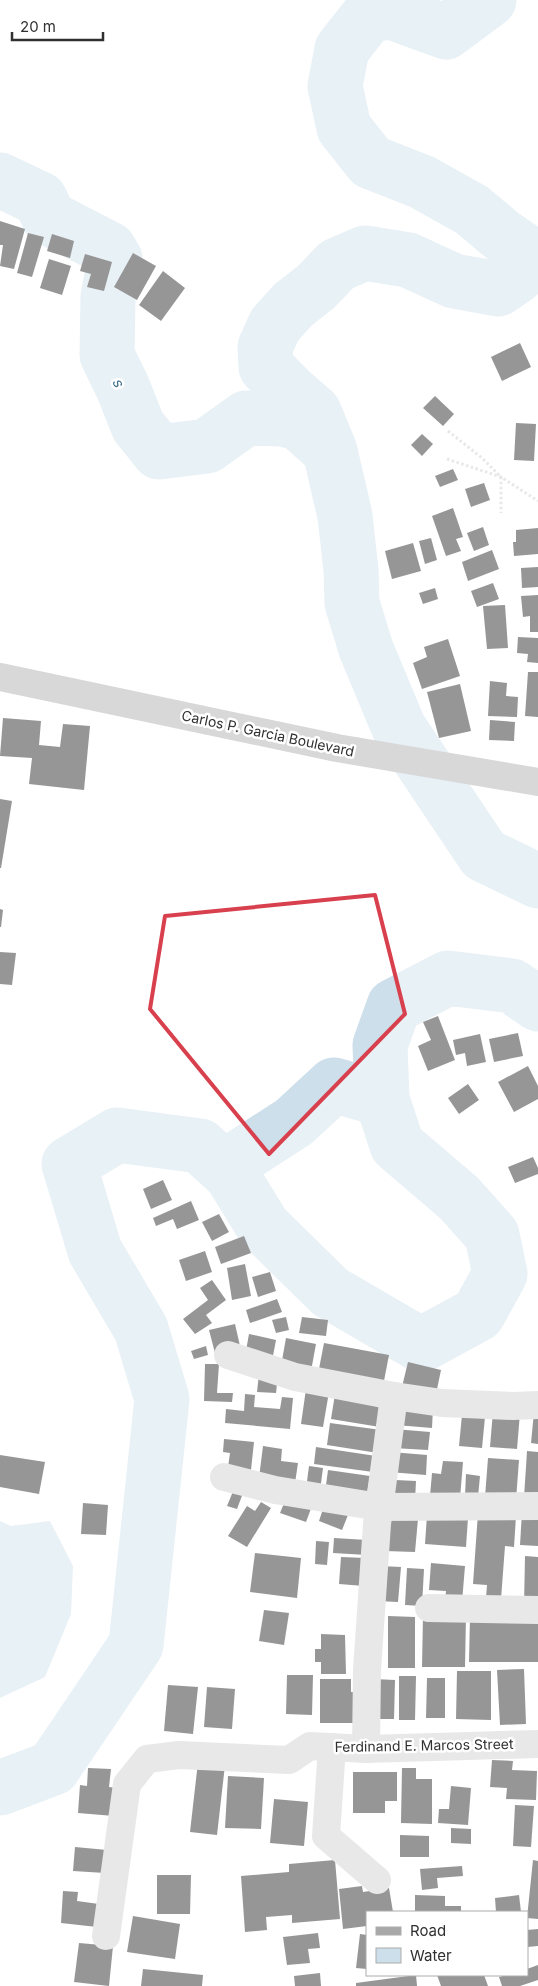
<svg xmlns="http://www.w3.org/2000/svg" width="538" height="1986" viewBox="0 0 538 1986" font-family="Inter,sans-serif">
<style>
.water{fill:#cddfea}
.lines{fill:none;stroke-linecap:round;stroke-linejoin:round}
.river{stroke:#cddfea;stroke-width:55}
.building{fill:#171717}
.path{stroke:#cdcdcd;stroke-width:3;stroke-dasharray:2.5 2.5;stroke-linecap:butt}
.minor{stroke:#cdcdcd;stroke-width:28}
.major{stroke:#a8a8a8;stroke-width:28}
.marked{fill:none;stroke:#d9404e;stroke-width:4;stroke-linejoin:round}
.labels{text-anchor:middle;dominant-baseline:central;stroke-width:5;stroke-linejoin:round;paint-order:stroke}
.street-label{font-size:14px;fill:#303030;stroke:#fff}
.water-label{font-size:15px;font-style:italic;fill:#43728c;stroke:#fff}
</style>
<rect width="100%" height="100%" fill="#fff"/>
<polygon class="water" points="0,1521 11,1526 50,1521 73,1566 71,1614 45,1677 0,1698"/>
<g class="lines">
<g class="river">
<polyline points="489,0 446,32 391,12 369,15 342,49 335,86 344,128 371,162 422,182 472,210 503,236 522,249 517,276 498,289 454,281 408,260 365,253 337,265 316,287 293,305 275,325 265,347 266,367 292,393 314,412 330,451 345,516 351,570 352,603 366,649 399,728 484,855 538,881"/>
<polyline points="0,180 40,199 49,218 109,249 115,259 108,297 107,355 123,388 138,426 159,452 207,446 246,418 282,419 299,423 327,448"/>
<polyline points="231,1174 240,1157 294,1122 334,1085 382,1099"/>
<polyline points="0,1788 53,1768 136,1645 162,1399 141,1329 95,1251 69,1164 117,1135 200,1146 231,1174 263,1226 330,1292 421,1345 478,1314 500,1274 492,1235 459,1198 397,1145 382,1099 380,1045 394,1006 448,978 512,986 538,1004"/>
</g>
</g>
<g class="building">
<polygon points="0,221 25,229 14,269 0,266 3,245 0,245"/>
<polygon points="28,233 44,237 32,277 17,273"/>
<polygon points="52,234 74,241 70,258 47,251"/>
<polygon points="133,253 156,266 137,300 114,287"/>
<polygon points="85,254 112,262 104,291 87,287 91,274 80,271"/>
<polygon points="49,259 71,266 62,295 40,288"/>
<polygon points="163,271 185,288 161,321 139,305"/>
<polygon points="520,343 531,367 502,381 491,357"/>
<polygon points="435,396 454,414 443,426 423,408"/>
<polygon points="516,423 536,424 534,461 514,460"/>
<polygon points="422,434 433,444 422,456 411,445"/>
<polygon points="453,469 458,480 440,487 435,476"/>
<polygon points="484,483 490,500 471,507 465,489"/>
<polygon points="453,508 463,537 456,539 461,551 446,556 432,516"/>
<polygon points="483,527 489,545 474,551 467,533"/>
<polygon points="538,528 538,554 514,556 513,542 516,542 516,530"/>
<polygon points="431,538 437,560 425,564 419,541"/>
<polygon points="413,543 421,571 392,579 385,551"/>
<polygon points="492,550 499,569 468,581 462,562"/>
<polygon points="538,567 538,587 522,588 521,568"/>
<polygon points="493,583 499,599 477,607 471,591"/>
<polygon points="435,588 438,599 423,604 419,593"/>
<polygon points="538,595 538,632 530,632 530,616 523,617 521,596"/>
<polygon points="505,605 508,648 487,649 483,606"/>
<polygon points="518,637 538,638 538,663 527,662 528,654 517,653"/>
<polygon points="448,639 460,676 422,689 413,663 427,657 424,647"/>
<polygon points="528,672 538,672 538,717 525,716"/>
<polygon points="490,681 507,683 506,696 518,697 517,717 488,716"/>
<polygon points="460,684 471,731 439,738 427,692"/>
<polygon points="3,718 41,721 39,745 60,747 63,724 90,726 84,790 29,784 32,758 0,756"/>
<polygon points="490,720 515,722 514,741 489,740"/>
<polygon points="0,799 12,801 1,868 0,868"/>
<polygon points="0,909 3,910 1,927 0,927"/>
<polygon points="0,952 16,953 12,985 0,984"/>
<polygon points="438,1016 455,1060 428,1071 418,1046 431,1040 423,1022"/>
<polygon points="518,1033 523,1056 494,1062 489,1039"/>
<polygon points="480,1034 486,1062 467,1066 465,1053 456,1055 453,1040"/>
<polygon points="528,1066 538,1086 538,1099 514,1112 498,1082"/>
<polygon points="468,1084 479,1100 459,1114 448,1098"/>
<polygon points="533,1157 538,1168 538,1174 515,1183 508,1167"/>
<polygon points="163,1180 172,1200 151,1209 143,1189"/>
<polygon points="191,1201 199,1220 177,1229 173,1219 156,1226 153,1218"/>
<polygon points="219,1214 229,1232 212,1241 202,1222"/>
<polygon points="244,1236 251,1253 221,1264 215,1247"/>
<polygon points="205,1251 212,1272 186,1281 179,1260"/>
<polygon points="245,1264 251,1296 232,1300 227,1268"/>
<polygon points="270,1272 276,1291 258,1297 252,1277"/>
<polygon points="212,1280 226,1300 206,1315 212,1323 195,1334 183,1319 208,1300 200,1288"/>
<polygon points="277,1299 282,1312 250,1323 246,1310"/>
<polygon points="286,1317 289,1330 276,1333 272,1320"/>
<polygon points="302,1317 328,1320 326,1336 299,1333"/>
<polygon points="235,1324 240,1346 215,1353 209,1330"/>
<polygon points="249,1334 276,1340 272,1361 245,1356"/>
<polygon points="286,1338 316,1344 311,1371 281,1366"/>
<polygon points="324,1343 389,1355 383,1386 318,1374"/>
<polygon points="206,1346 208,1355 194,1359 191,1351"/>
<polygon points="408,1362 441,1370 436,1394 401,1391"/>
<polygon points="205,1364 219,1364 217,1393 233,1393 232,1402 204,1401"/>
<polygon points="259,1374 278,1375 276,1393 257,1392"/>
<polygon points="306,1389 329,1392 323,1427 301,1424"/>
<polygon points="245,1394 255,1395 254,1407 280,1409 282,1397 293,1398 290,1429 225,1423 226,1409 244,1411"/>
<polygon points="335,1394 384,1402 380,1427 331,1419"/>
<polygon points="397,1405 433,1408 432,1428 396,1425"/>
<polygon points="493,1411 520,1413 517,1449 490,1447"/>
<polygon points="534,1412 538,1412 538,1444 531,1443"/>
<polygon points="462,1415 485,1417 482,1448 459,1446"/>
<polygon points="330,1423 381,1430 378,1453 327,1445"/>
<polygon points="394,1429 430,1432 428,1450 393,1448"/>
<polygon points="224,1439 254,1442 251,1470 228,1467 230,1453 223,1452"/>
<polygon points="263,1446 282,1449 281,1461 298,1463 295,1483 259,1478"/>
<polygon points="316,1447 376,1456 373,1472 314,1464"/>
<polygon points="527,1451 538,1452 538,1499 524,1498"/>
<polygon points="391,1452 427,1455 426,1475 389,1472"/>
<polygon points="0,1455 45,1462 39,1494 0,1487"/>
<polygon points="488,1458 519,1460 516,1500 485,1497"/>
<polygon points="443,1461 463,1462 460,1498 430,1496 432,1473 441,1474"/>
<polygon points="309,1466 323,1468 320,1491 306,1489"/>
<polygon points="328,1470 370,1476 366,1499 325,1493"/>
<polygon points="466,1474 480,1476 478,1497 465,1496"/>
<polygon points="395,1480 416,1481 415,1501 394,1499"/>
<polygon points="234,1489 243,1493 237,1509 227,1506"/>
<polygon points="287,1496 312,1506 306,1522 280,1513"/>
<polygon points="261,1502 271,1508 247,1547 228,1536 247,1506 255,1511"/>
<polygon points="83,1503 108,1505 106,1535 81,1534"/>
<polygon points="324,1506 348,1515 342,1530 319,1521"/>
<polygon points="522,1512 538,1513 538,1546 520,1545"/>
<polygon points="478,1513 516,1516 514,1547 505,1546 501,1599 486,1598 487,1585 473,1584"/>
<polygon points="427,1515 468,1518 466,1547 425,1544"/>
<polygon points="387,1517 418,1519 415,1552 385,1551"/>
<polygon points="334,1538 367,1540 367,1555 333,1553"/>
<polygon points="316,1541 329,1542 327,1565 315,1564"/>
<polygon points="255,1553 301,1558 297,1598 250,1592"/>
<polygon points="525,1556 538,1557 538,1606 524,1606"/>
<polygon points="341,1557 366,1558 364,1586 339,1584"/>
<polygon points="431,1563 465,1566 462,1602 445,1601 446,1591 429,1590"/>
<polygon points="380,1566 401,1567 398,1602 378,1601"/>
<polygon points="407,1568 424,1569 422,1606 405,1605"/>
<polygon points="264,1610 289,1613 284,1645 259,1641"/>
<polygon points="423,1615 466,1615 465,1667 422,1667"/>
<polygon points="388,1616 415,1617 415,1668 388,1668"/>
<polygon points="470,1616 538,1616 538,1662 469,1662"/>
<polygon points="321,1634 345,1635 346,1674 321,1674 321,1662 315,1662 315,1649 321,1649"/>
<polygon points="524,1669 526,1724 500,1725 497,1670"/>
<polygon points="457,1671 491,1671 491,1720 456,1719"/>
<polygon points="287,1675 313,1675 312,1715 286,1714"/>
<polygon points="399,1676 416,1676 415,1720 399,1720"/>
<polygon points="427,1678 445,1678 445,1718 426,1718"/>
<polygon points="320,1679 351,1679 351,1692 360,1692 360,1723 320,1723"/>
<polygon points="374,1679 395,1680 394,1719 374,1719"/>
<polygon points="168,1685 198,1687 193,1734 164,1731"/>
<polygon points="207,1687 235,1689 232,1729 204,1727"/>
<polygon points="492,1760 513,1761 512,1770 537,1771 536,1800 506,1799 507,1788 490,1787"/>
<polygon points="198,1762 225,1765 217,1835 190,1832"/>
<polygon points="88,1768 111,1769 109,1787 116,1788 114,1816 78,1813 80,1785 87,1786"/>
<polygon points="402,1768 416,1768 416,1779 432,1779 432,1824 401,1823"/>
<polygon points="353,1772 397,1772 397,1801 385,1801 385,1813 353,1813"/>
<polygon points="228,1776 264,1778 261,1829 225,1828"/>
<polygon points="451,1786 471,1788 468,1825 438,1823 439,1809 449,1809"/>
<polygon points="274,1799 308,1802 304,1846 270,1843"/>
<polygon points="515,1805 534,1806 531,1847 513,1846"/>
<polygon points="451,1828 471,1829 471,1844 451,1843"/>
<polygon points="400,1835 429,1836 429,1857 400,1857"/>
<polygon points="75,1847 107,1850 105,1873 73,1871"/>
<polygon points="335,1860 340,1919 292,1923 292,1915 266,1917 267,1930 245,1932 241,1876 289,1872 289,1864"/>
<polygon points="533,1860 538,1861 538,1919 527,1918"/>
<polygon points="462,1866 463,1876 437,1878 438,1888 422,1890 420,1869"/>
<polygon points="157,1875 191,1875 190,1914 157,1914"/>
<polygon points="362,1886 363,1892 389,1888 393,1912 367,1912 367,1926 343,1929 339,1889"/>
<polygon points="63,1891 78,1892 77,1901 99,1904 97,1927 61,1923"/>
<polygon points="415,1895 445,1896 445,1906 461,1906 461,1912 415,1912"/>
<polygon points="519,1895 521,1912 496,1912 495,1898"/>
<polygon points="133,1916 180,1924 175,1959 127,1952"/>
<polygon points="538,1929 538,1946 527,1947 527,1930"/>
<polygon points="318,1933 320,1948 308,1949 310,1963 287,1965 283,1937"/>
<polygon points="360,1934 367,1935 367,1969 356,1968"/>
<polygon points="79,1943 113,1946 109,1986 74,1982"/>
<polygon points="538,1965 538,1980 520,1986 502,1986 499,1977 507,1975 527,1975 527,1969"/>
<polygon points="143,1969 203,1975 202,1986 141,1986"/>
<polygon points="320,1973 321,1986 295,1986 294,1976"/>
<polygon points="416,1975 417,1986 356,1986 356,1983"/>
<polygon points="437,1975 484,1975 488,1986 441,1986"/>
</g>
<g class="lines">
<g class="path">
<polyline points="448,431 482,458 501,477 501,513"/>
<polyline points="447,459 501,477 538,501"/>
</g>
<g class="minor">
<polyline points="228,1355 295,1377 394,1396 442,1403 513,1406 538,1405"/>
<polyline points="224,1477 275,1490 379,1507 538,1506"/>
<polyline points="429,1608 538,1610"/>
<polyline points="332,1747 326,1836 377,1880"/>
<polyline points="366,1749 367,1670 377,1524 394,1396"/>
<polyline points="106,1936 127,1784 147,1759 179,1755 289,1760 310,1746 366,1749 538,1744"/>
</g>
<polyline class="major" points="0,677 337,748 538,782"/>
</g>
<path d="M0 0H538V1986H0ZM 375,895 L 405,1014 L 269,1154 L 150,1009 L 165,916 Z" fill="#fff" fill-opacity=".55" fill-rule="evenodd"/>
<path class="marked" d="M 375,895 L 405,1014 L 269,1154 L 150,1009 L 165,916 Z"/>
<g class="labels">
<g class="street-label">
<text transform="translate(268 733) rotate(12)">Carlos P. Garcia Boulevard</text>
<text transform="translate(424 1745) rotate(-1)">Ferdinand E. Marcos Street</text>
</g>
<g class="water-label">
<text transform="translate(119 383) rotate(66)">s</text>
</g>
</g>
<rect x="366" y="1911" width="162" height="65" fill="#ffffff" stroke="#acacac"/>
<rect x="376" y="1927" width="25" height="8" fill="#a8a8a8" stroke="#acacac"/>
<text x="410" y="1936" font-size="15" fill="#303030">Road</text>
<rect x="376" y="1948" width="25" height="15" fill="#cddfea" stroke="#acacac"/>
<text x="410" y="1961" font-size="15" fill="#303030">Water</text>
<path d="M12 32v8h91v-8" fill="none" stroke="#303030" stroke-width="2.5"/>
<text x="20" y="32" font-size="15" fill="#303030" stroke="#ffffff" stroke-width="4" paint-order="stroke">20 m</text>
</svg>
